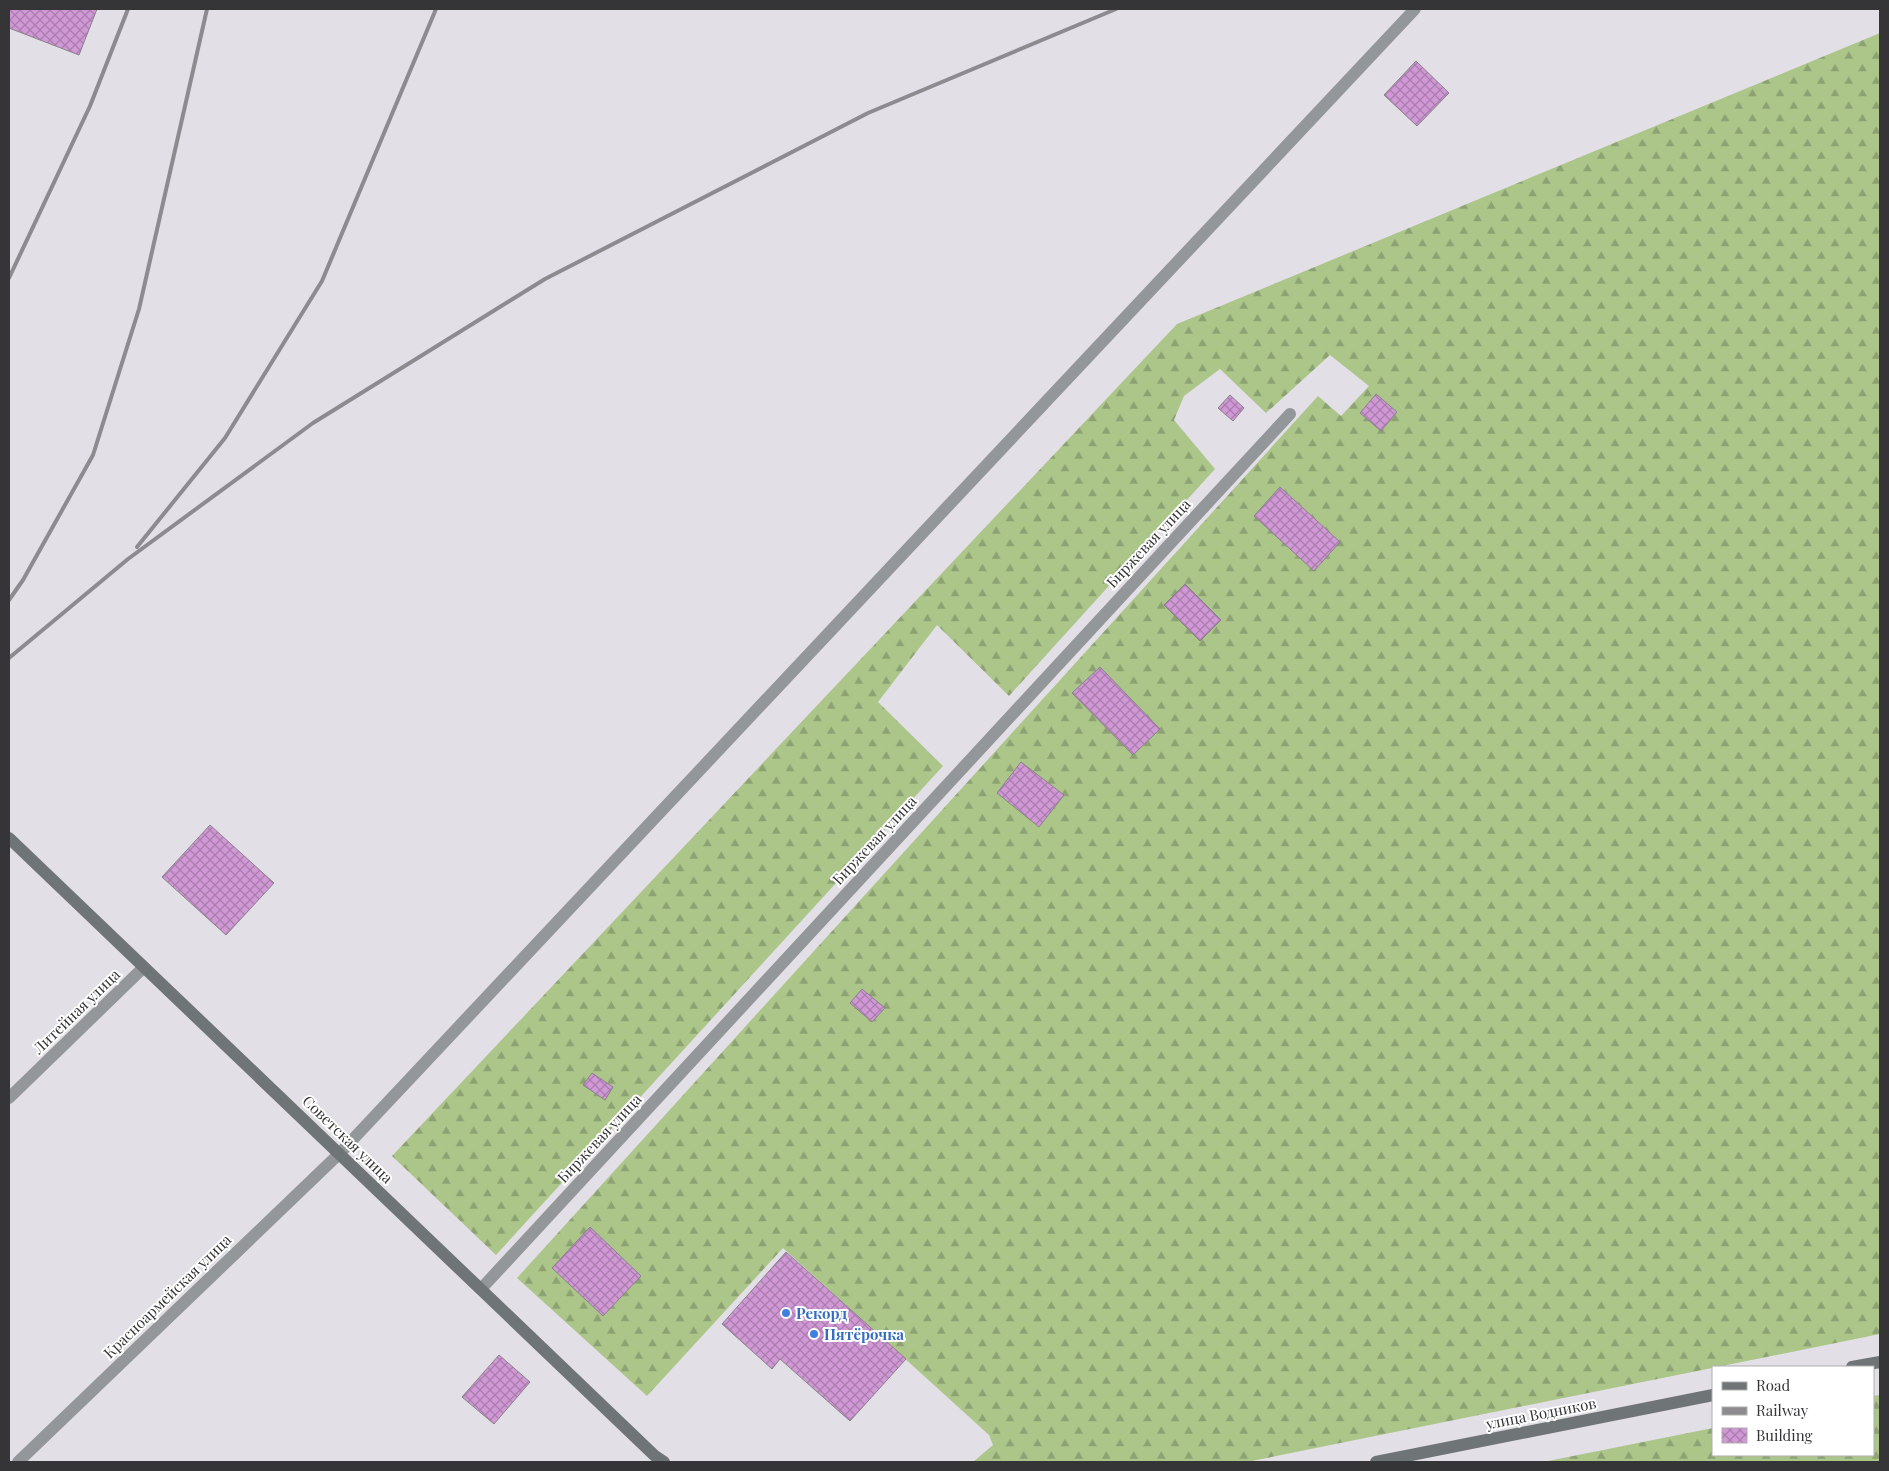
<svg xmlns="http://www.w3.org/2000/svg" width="1889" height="1471" viewBox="0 0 1889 1471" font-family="'Playfair Display',serif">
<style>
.forest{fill:url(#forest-firs)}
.building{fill:url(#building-cross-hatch);stroke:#898389}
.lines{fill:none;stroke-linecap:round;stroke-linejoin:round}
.lane{stroke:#949799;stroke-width:12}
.street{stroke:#949799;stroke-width:12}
.secondary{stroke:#6f7476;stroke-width:12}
.rail{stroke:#8d8b90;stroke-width:4}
.shop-dot{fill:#3f7fe0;stroke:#fff;stroke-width:2}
.labels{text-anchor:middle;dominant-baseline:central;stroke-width:4;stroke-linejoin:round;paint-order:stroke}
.street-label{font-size:15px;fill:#353437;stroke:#fff}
.shop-label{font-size:15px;font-weight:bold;fill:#366cbe;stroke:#fff;text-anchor:start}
</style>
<defs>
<pattern id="forest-firs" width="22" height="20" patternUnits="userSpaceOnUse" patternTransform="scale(1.25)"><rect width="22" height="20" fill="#acc68a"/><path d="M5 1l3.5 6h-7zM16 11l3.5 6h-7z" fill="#8da272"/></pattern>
<pattern id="building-cross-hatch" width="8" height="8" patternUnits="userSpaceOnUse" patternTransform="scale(1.25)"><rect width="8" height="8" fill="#d098d5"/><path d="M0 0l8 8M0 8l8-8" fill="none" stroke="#aa7dae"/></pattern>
</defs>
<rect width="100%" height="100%" fill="#e2dfe6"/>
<g class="forest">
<polygon points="1880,33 1880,1334 1247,1462 973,1462 993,1445 989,1435 783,1248 647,1396 517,1278 1318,396 1341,416 1369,386 1330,355 1266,413 1220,369 1184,396 1174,420 1215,469 1009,696 937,625 878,702 943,766 496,1255 392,1156 1177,324"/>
<polygon points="1880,1395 1880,1462 1543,1462 1713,1428 1713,1455 1873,1455 1873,1396"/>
</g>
<g class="building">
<polygon points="9,9 97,9 79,55 9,28"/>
<polygon points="1416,61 1449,93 1417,126 1384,95"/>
<polygon points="1376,394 1397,412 1381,431 1360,413"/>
<polygon points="1230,395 1244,408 1233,421 1218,408"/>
<polygon points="1280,487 1340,542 1314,571 1254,516"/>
<polygon points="1185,584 1221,620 1200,641 1164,605"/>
<polygon points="1100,667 1160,729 1133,755 1072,693"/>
<polygon points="1021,762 1064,795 1039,827 997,793"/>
<polygon points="210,825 274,883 226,935 162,877"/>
<polygon points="862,989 885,1008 872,1022 850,1003"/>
<polygon points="592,1073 613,1087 605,1100 583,1085"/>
<polygon points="590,1227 641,1276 603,1316 552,1268"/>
<polygon points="786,1252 906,1359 850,1421 780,1359 772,1369 722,1324"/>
<polygon points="499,1355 530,1382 494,1424 462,1397"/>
</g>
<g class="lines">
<polyline class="lane" points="340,1153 1415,9"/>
<g class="street">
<polyline points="9,1098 143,968"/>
<polyline points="481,1289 1290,414"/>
<polyline points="18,1462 340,1153"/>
</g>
<g class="secondary">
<polyline points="9,838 655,1456 664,1462"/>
<polyline points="1852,1367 1880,1362"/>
<polyline points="1376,1462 1713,1395"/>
</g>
<g class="rail">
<polyline points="9,278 90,106 128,9"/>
<polyline points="137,547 225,438 322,281 436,9"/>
<polyline points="9,600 23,580 93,455 139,309 207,9"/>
<polyline points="9,658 128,559 313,423 545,279 868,113 1116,9"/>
</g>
</g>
<g class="shop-dot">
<circle cx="786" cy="1313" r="5"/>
<circle cx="814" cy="1334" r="5"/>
</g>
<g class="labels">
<g class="street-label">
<text transform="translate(1148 543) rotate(-47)">Биржевая улица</text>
<text transform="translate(874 840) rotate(-47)">Биржевая улица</text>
<text transform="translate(76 1011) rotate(-44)">Литейная улица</text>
<text transform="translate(599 1138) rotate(-47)">Биржевая улица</text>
<text transform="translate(348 1139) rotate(44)">Советская улица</text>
<text transform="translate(167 1296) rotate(-44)">Красноармейская улица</text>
<text transform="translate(1541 1413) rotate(-11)">улица Водников</text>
</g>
<g class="shop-label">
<text x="796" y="1313">Рекорд</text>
<text x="824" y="1334">Пятёрочка</text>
</g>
</g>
<rect width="1889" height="1471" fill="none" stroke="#353437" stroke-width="20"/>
<rect x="1712" y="1366" width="162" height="90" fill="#ffffff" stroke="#aeaeaf"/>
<rect x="1722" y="1382" width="25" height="8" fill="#6f7476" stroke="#aeaeaf"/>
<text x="1756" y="1391" font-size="15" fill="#353437">Road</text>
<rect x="1722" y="1407" width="25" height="8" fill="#8d8b90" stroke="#aeaeaf"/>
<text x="1756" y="1416" font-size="15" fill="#353437">Railway</text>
<rect x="1722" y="1428" width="25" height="15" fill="url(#building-cross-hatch)" stroke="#aeaeaf"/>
<text x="1756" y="1441" font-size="15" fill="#353437">Building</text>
</svg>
